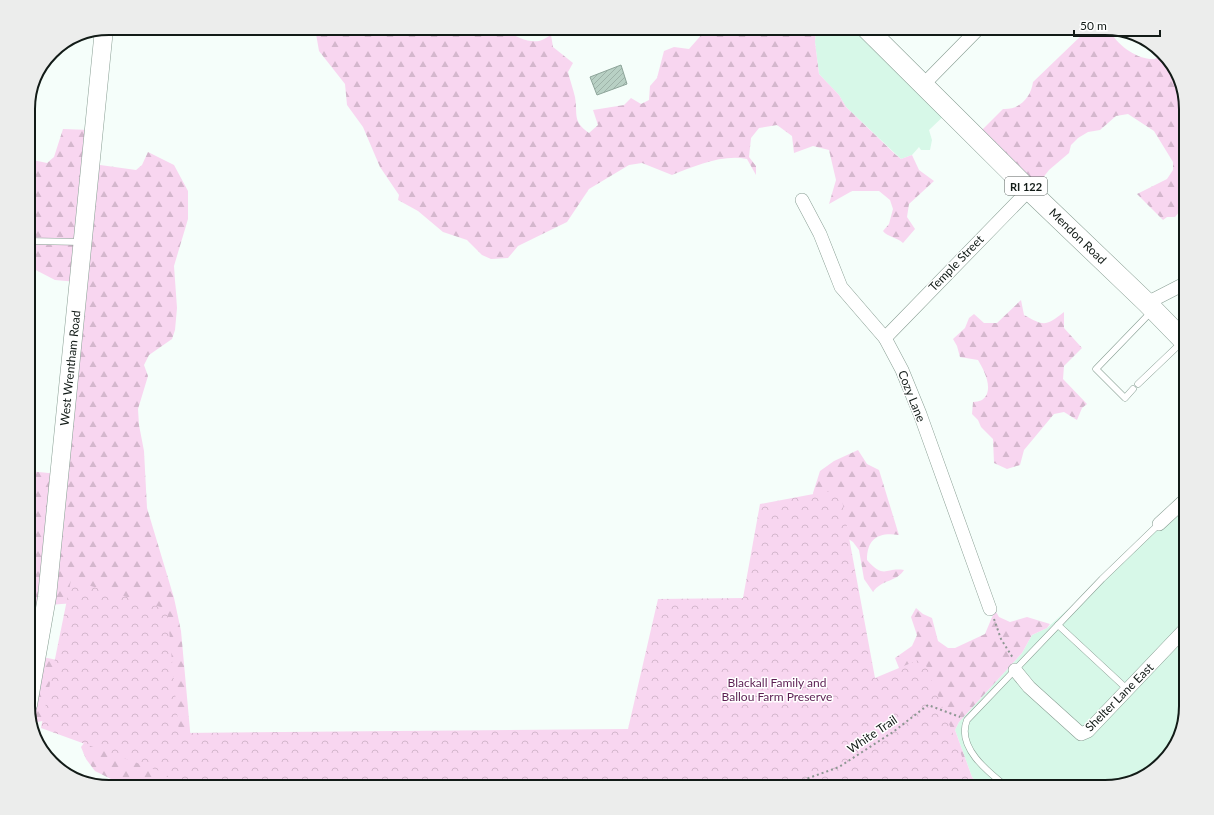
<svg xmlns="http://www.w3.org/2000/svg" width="1214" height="815" viewBox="0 0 1214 815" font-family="Lato,sans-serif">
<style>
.built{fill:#d7f8e8}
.forest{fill:url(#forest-firs)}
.park{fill:url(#park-crowns)}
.building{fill:url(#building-hatch);stroke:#8da499}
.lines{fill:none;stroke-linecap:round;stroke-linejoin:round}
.lane-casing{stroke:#889e93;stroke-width:7}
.street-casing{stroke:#889e93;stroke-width:14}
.secondary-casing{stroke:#889e93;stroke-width:19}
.primary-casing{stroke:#889e93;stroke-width:21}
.path{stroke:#8e9793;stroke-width:2;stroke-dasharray:2 3;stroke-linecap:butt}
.lane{stroke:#fff;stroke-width:6}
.street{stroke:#fff;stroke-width:13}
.secondary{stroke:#fff;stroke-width:18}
.primary{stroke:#fff;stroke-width:20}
.labels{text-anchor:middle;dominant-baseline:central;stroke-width:3;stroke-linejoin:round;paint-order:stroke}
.shield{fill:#fff;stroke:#595f5d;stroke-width:1}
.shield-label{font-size:11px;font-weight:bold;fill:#121b17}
.street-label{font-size:12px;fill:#121b17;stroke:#fff}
.park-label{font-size:12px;fill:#5b1f52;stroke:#fff}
.rim{fill:none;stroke:#121b17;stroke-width:2}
</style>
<defs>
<pattern id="forest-firs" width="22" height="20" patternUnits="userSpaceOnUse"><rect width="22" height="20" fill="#f8d6f0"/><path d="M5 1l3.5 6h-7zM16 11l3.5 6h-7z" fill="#d4b7cd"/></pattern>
<pattern id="park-crowns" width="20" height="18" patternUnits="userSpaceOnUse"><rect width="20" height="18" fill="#f8d6f0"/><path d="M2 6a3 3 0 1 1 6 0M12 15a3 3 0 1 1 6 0" fill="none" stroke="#d4b7cd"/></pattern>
<pattern id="building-hatch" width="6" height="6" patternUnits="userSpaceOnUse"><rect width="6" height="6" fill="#b8d0c4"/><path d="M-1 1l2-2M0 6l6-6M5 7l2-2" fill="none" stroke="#9db2a8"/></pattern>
</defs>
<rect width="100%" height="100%" fill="#f5fefa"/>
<g class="built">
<polygon points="816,28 870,28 950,110 929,130 932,140 930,150 921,150 919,147 912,155 901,159 846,107 839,95 819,74 815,42"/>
<polygon points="1186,496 1186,706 1172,751 1141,778 1105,787 980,787 972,777 955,730 959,722 1022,653 1032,635 1047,628 1102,579"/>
</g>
<g class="forest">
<path d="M 315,28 L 506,28 C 512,36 528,43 539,41 C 543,40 547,37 551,35 L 553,47 L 573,63 L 568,72 C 570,80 573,89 575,97 C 578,115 572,121 589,133 L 598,125 L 593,110 L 624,105 L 631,98 L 641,104 L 649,100 L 650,86 L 657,78 L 664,51 L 674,47 L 689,49 L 704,32 L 703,28 L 816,28 L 815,42 L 819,74 L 839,95 L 846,107 L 896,155 L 901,159 L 912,155 L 919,170 L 934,181 L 909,204 L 907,217 L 915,229 L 903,243 C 897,237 887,237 883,231 L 889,224 L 893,209 L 890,200 L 879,191 L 852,191 L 829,204 L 836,180 L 829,150 L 813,146 L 794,153 L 792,136 L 777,125 L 759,128 L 751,138 L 749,157 L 756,166 L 756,175 L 747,159 C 723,154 695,166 672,175 L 642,163 L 629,165 L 589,189 L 567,222 L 518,246 L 508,258 L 491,259 L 482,255 L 467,240 L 443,232 L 418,211 L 398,200 L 399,195 L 380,167 L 363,127 L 347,105 L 345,84 L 319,51 Z"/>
<path d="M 1085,32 L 1111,33 C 1120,47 1138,60 1155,59 L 1160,54 C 1166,60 1174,66 1177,73 C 1183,85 1179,100 1186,110 L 1186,204 L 1175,217 L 1167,217 L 1163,220 L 1137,194 L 1167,179 L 1173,170 L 1173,162 L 1154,131 L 1128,114 L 1116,116 L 1100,130 L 1088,132 L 1078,138 L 1071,145 L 1069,153 L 1049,170 L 1035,188 L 978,134 L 1003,109 C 1020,110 1031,97 1033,82 Z"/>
<polygon points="63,129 90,130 93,164 136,170 142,165 148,152 174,165 188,191 188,219 174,266 177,308 175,330 172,339 149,355 144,365 148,376 138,409 139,425 144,451 147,508 174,598 181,631 194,774 200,787 127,787 95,771 86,759 81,747 100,722 89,602 48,605 38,656 57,660 48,720 37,722 31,720 28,711 28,471 59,474 77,282 55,280 28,266 28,159 47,163 54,157"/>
<path d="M 1021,300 L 1024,315 C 1044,326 1045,327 1064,312 L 1064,328 L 1082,348 L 1064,366 L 1063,379 L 1087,404 L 1082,408 L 1077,420 L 1064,412 L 1054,414 L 1024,450 L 1020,465 L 1007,469 L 994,463 L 993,439 L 981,427 L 978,420 L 972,414 L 973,402 C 975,402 980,401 982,400 C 995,391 984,370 978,360 L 960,357 L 957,346 L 953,339 L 965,328 L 969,318 L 974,314 L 984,323 L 997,323 Z"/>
<path d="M 858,450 L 867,464 L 879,470 L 898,532 L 899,535 C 879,532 867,538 867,560 C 885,580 885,567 904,570 C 897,582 882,579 873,592 L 864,579 L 859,550 L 853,542 L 823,522 L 814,505 L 813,493 L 820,471 L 834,461 Z"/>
<polygon points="916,608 923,614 932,618 938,641 948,648 955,648 985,634 995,610 999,617 1010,622 1027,617 1050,624 1047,628 1032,635 1022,653 959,722 955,730 972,777 980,787 661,787 905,683 895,658 912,646 917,635 911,617"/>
</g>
<polygon class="park" points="840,489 875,678 923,658 974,787 183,787 175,785 165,773 41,728 71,580 167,609 179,733 628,729 658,599 743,598 760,504"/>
<polygon class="building" points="621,65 627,84 597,95 590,77"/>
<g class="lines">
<defs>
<g id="lane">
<polyline points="28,241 82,242"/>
<polyline points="1138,384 1182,342"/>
<polyline points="1133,389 1125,398 1096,369 1152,311"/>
<polyline points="1058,625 1127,689"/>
<path d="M 1007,787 C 988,772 956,747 967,720 L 1102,579 L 1159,524"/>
</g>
<g id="street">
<polyline points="924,84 979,28"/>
<polyline points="802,200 820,234 841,287 885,338 902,370 920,414 990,609"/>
<polyline points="1147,303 1186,283"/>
<polyline points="885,338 1029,190"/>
<polyline points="1159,524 1186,499"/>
<polyline points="1015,670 1029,687 1081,734 1088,731 1186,628"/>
</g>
<polyline id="secondary" points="28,705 47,597 104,29"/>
<polyline id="primary" points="866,28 1029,190 1147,303 1186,343"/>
</defs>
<use href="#lane" class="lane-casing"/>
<use href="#street" class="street-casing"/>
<use href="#secondary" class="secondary-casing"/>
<use href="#primary" class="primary-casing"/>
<g class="path">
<polyline points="994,619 1001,639 1013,658"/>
<polyline points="784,787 839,767 893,732 928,705 960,717"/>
</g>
<use href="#lane" class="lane"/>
<use href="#street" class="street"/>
<use href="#secondary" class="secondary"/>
<use href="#primary" class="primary"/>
</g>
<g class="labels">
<rect class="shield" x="1005" y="177" width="42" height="18" rx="3"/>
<g class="shield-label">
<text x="1026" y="186">RI 122</text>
</g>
<g class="street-label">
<text transform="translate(1078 236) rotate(44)">Mendon Road</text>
<text transform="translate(956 263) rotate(-46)">Temple Street</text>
<text transform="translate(70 368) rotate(-84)">West Wrentham Road</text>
<text transform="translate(912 396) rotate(68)">Cozy Lane</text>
<text transform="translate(1119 697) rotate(-45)">Shelter Lane East</text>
<text transform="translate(872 734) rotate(-34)">White Trail</text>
</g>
<g class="park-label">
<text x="777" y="682">Blackall Family and<tspan x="777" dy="14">Ballou Farm Preserve</tspan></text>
</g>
</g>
<path d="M0 0H1214V815H0ZM109 35H1105A74 74 0 0 1 1179 109V706A74 74 0 0 1 1105 780H109A74 74 0 0 1 35 706V109A74 74 0 0 1 109 35Z" fill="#ecedec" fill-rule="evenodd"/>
<path class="rim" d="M109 35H1105A74 74 0 0 1 1179 109V706A74 74 0 0 1 1105 780H109A74 74 0 0 1 35 706V109A74 74 0 0 1 109 35Z"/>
<path d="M1074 30v6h86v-6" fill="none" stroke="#121b17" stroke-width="2"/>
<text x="1080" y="30" font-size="12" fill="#121b17" stroke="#ffffff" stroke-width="3" paint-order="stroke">50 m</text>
</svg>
